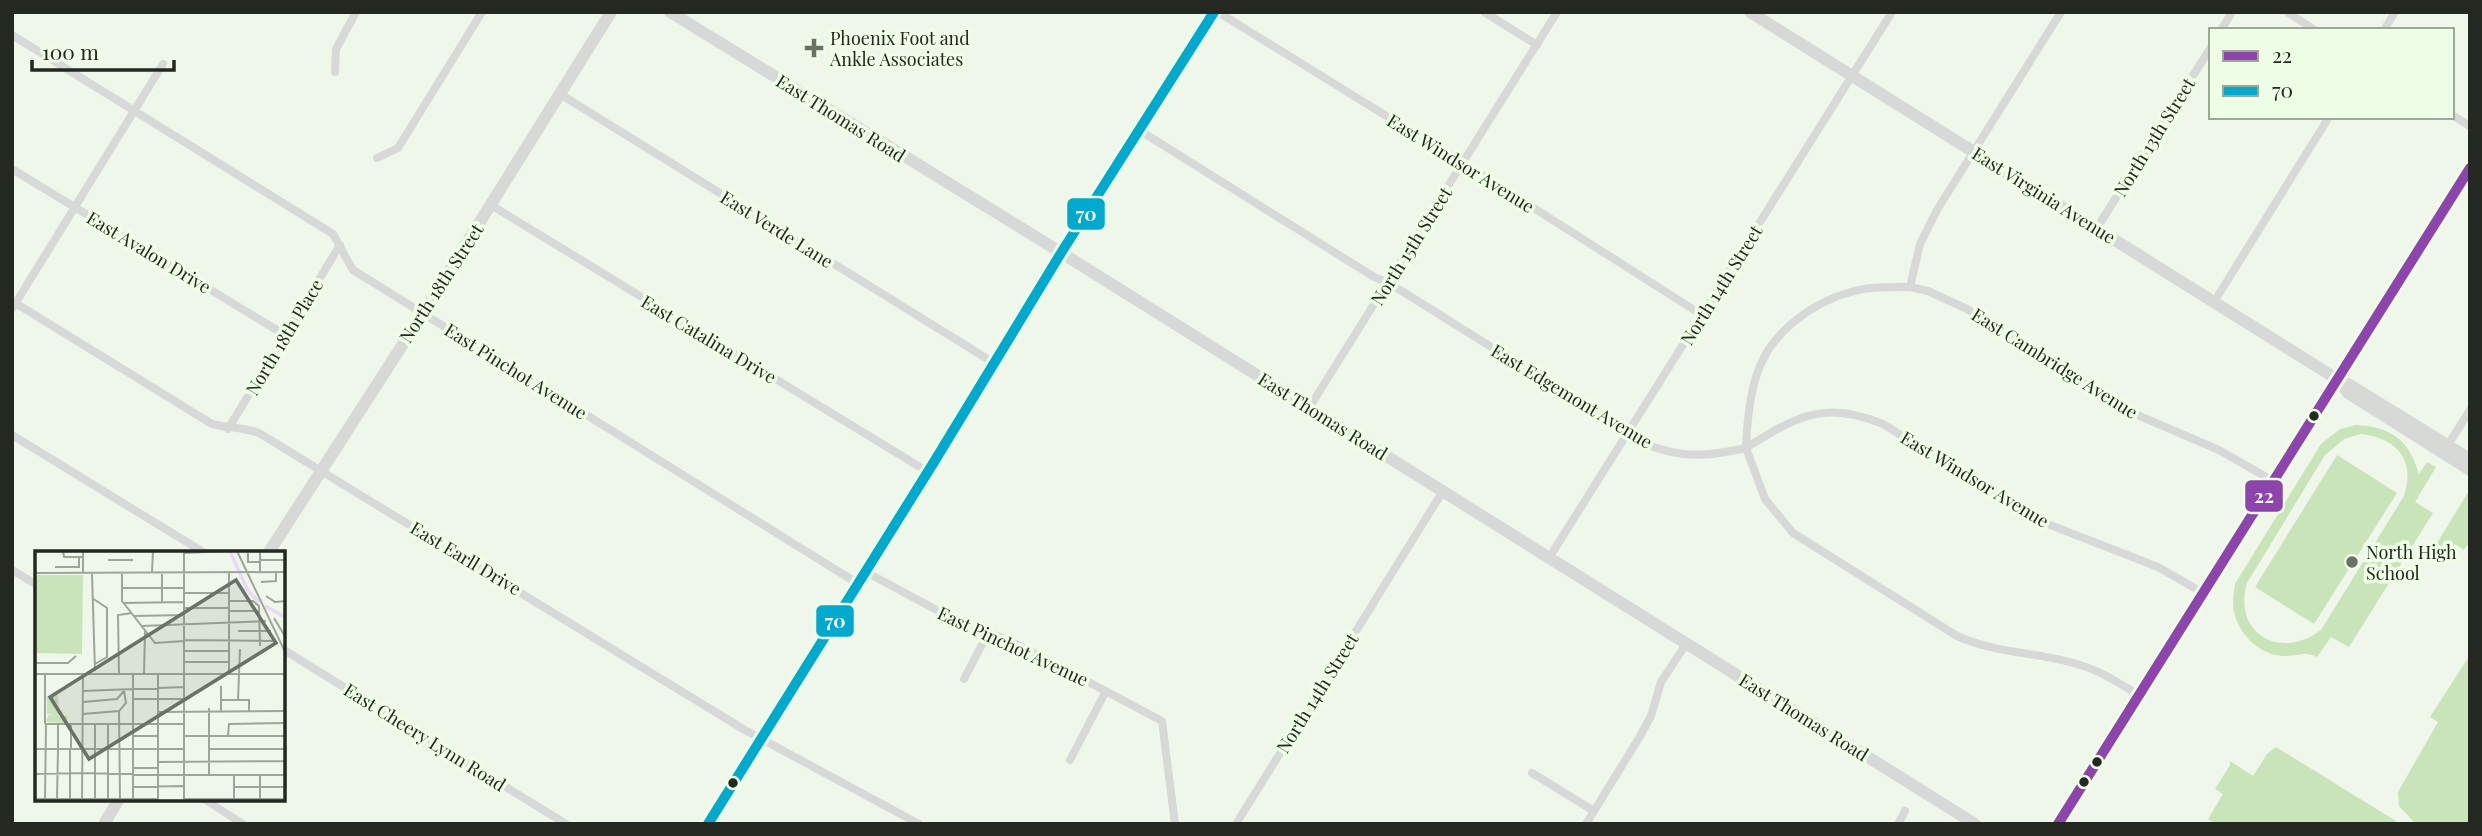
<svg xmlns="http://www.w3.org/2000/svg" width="2482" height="836" viewBox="0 0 2482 836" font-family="'Playfair Display',serif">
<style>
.green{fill:#c8e4b8;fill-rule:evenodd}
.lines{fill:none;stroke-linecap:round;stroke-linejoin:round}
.street{stroke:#d7d9d6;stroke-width:8}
.secondary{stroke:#d7d9d6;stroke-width:12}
.bus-1-casing{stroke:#eefde5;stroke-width:16}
.bus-2-casing{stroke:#eefde5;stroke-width:16}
.bus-1{stroke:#8e44ad;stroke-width:10}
.bus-2{stroke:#00a9ce;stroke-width:10}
.poi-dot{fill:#6a7167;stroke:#eefde5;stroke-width:2.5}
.bus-dot{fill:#232920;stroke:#eefde5;stroke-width:2.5}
.labels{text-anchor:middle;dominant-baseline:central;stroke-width:7;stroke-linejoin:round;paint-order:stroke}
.poi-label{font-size:18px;fill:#232920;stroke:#eefde5;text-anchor:start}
.street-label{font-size:18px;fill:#232920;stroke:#eefde5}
.inset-river{fill:none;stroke:#e8daf5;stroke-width:3.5}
.inset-road{fill:none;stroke:#9da59a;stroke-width:2}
.view{fill:#6a7167;fill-opacity:0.15;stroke:#6a7167;stroke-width:3.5}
.inset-edge{fill:none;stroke:#232920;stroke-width:3.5}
.line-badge{stroke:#eefde5;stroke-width:2.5}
.badge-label{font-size:19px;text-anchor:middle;font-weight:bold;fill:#fff}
</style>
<rect width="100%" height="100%" fill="#eff7eb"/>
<g class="green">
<path d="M 2356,425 C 2392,427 2409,440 2419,474 L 2427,462 L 2436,467 L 2415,502 L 2433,513 L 2349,647 L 2331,637 L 2317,657 C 2307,651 2297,656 2285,656 C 2261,656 2239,635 2234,612 C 2232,603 2234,593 2235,584 L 2321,444 L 2340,429 ZM 2361,434 C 2396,438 2416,459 2404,496 L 2321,630 C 2281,661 2232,634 2247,583 L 2325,455 L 2344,439 Z"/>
<polygon points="2337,455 2397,493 2314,624 2255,587"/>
<polygon points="2470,489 2470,546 2467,545 2464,550 2455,544 2447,558 2434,548"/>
<polygon points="2470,655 2470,824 2416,824 2399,806 2398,792 2438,722 2430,717"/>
<polygon points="2276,747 2396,821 2394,824 2216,824 2208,819 2223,794 2215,789 2230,765 2230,761 2253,776 2267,754"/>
</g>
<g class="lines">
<g class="street">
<polyline points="1218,12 1482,175 1702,315"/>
<polyline points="1484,12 1537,45"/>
<polyline points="2287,12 2315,30"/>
<polyline points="2221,30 2232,12"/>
<polyline points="2384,30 2395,12"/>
<polyline points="12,35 333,234 353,270 857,583"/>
<polyline points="335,72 336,49 356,12"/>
<polyline points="560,94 994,363"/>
<polyline points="2452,115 2470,126"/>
<path d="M 1139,130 L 1374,277 L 1389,283 L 1648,445 C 1684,459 1709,456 1746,448 L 1765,499 L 1793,533 L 1957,636 C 1997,654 2040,652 2080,665 C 2101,671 2120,684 2139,695"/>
<polyline points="377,158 398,148 482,12"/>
<polyline points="12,169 285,335"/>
<polyline points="491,205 928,472"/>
<polyline points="2097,228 2211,47"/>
<polyline points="1910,287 1928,291 1967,309 2128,411 2219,450 2273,481"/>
<path d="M 12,301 L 212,424 C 228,428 243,427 259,433 L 743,729 L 919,824"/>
<polyline points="2214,302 2329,117"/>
<polyline points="12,309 163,64"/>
<polyline points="1309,408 1557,12"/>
<polyline points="228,429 340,245"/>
<polyline points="12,435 203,552"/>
<polyline points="2448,445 2470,410"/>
<path d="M 1746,448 C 1747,422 1749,398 1757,374 C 1770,333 1811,303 1851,292 C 1870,286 1890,287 1910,287 L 1920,244 L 1937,210 L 2061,12"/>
<path d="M 1746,448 C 1796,417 1824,399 1883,424 L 2040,521 L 2158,567 L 2203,593"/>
<polyline points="1549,558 1892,12"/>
<polyline points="12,570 37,585"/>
<polyline points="864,571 961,623 1003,638 1030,651 1162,721 1175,824"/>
<polyline points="284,650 566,824"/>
<polyline points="964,679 988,633"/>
<polyline points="1070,760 1106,691"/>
<polyline points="1532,773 1594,811"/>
<polyline points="204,799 243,824"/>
<polyline points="1236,824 1443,491"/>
<polyline points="1586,824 1639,738 1651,716 1661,682 1686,644"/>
<polyline points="1898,824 1905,811"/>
</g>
<g class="secondary">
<polyline points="670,12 1044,242 1975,824"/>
<polyline points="1750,12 2337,379 2350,385 2470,459"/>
<polyline points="2340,382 2348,393 2470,470"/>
<polyline points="269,552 423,313 611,12"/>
<polyline points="104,824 119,799"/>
<polyline points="708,824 934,462 1061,253 1214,12"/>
<polyline points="2058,824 2470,168"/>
</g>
<defs>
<polyline id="bus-1" points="2058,824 2470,168"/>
<polyline id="bus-2" points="708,824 934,462 1061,253 1214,12"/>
</defs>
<use href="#bus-1" class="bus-1-casing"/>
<use href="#bus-2" class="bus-2-casing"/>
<use href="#bus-1" class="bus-1"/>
<use href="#bus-2" class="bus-2"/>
</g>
<g class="poi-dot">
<path d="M810.5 37.5h7v7h7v7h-7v7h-7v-7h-7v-7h7z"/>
<circle cx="2352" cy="562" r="7"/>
</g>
<g class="bus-dot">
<circle cx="2314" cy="416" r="6"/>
<circle cx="2097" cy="762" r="6"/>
<circle cx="2084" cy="782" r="6"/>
<circle cx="733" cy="783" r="6"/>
</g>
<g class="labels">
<g class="poi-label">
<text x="830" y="38">Phoenix Foot and<tspan x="830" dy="21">Ankle Associates</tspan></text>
<text x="2366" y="552">North High<tspan x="2366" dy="21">School</tspan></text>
</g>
<g class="street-label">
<text transform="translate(841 118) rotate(32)">East Thomas Road</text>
<text transform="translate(2154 137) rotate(-58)">North 13th Street</text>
<text transform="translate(1461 163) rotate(32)">East Windsor Avenue</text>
<text transform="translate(2044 195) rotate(32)">East Virginia Avenue</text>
<text transform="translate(777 229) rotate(32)">East Verde Lane</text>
<text transform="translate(1411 246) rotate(-58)">North 15th Street</text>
<text transform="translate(149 252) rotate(31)">East Avalon Drive</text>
<text transform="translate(441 283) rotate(-57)">North 18th Street</text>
<text transform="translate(1721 285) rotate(-58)">North 14th Street</text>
<text transform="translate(284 337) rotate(-59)">North 18th Place</text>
<text transform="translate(709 339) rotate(31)">East Catalina Drive</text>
<text transform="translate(2055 363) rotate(32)">East Cambridge Avenue</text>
<text transform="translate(516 371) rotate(32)">East Pinchot Avenue</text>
<text transform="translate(1572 396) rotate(31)">East Edgemont Avenue</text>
<text transform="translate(1323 416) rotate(32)">East Thomas Road</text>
<text transform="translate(1975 479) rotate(31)">East Windsor Avenue</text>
<text transform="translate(466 558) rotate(31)">East Earll Drive</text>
<text transform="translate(1013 646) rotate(25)">East Pinchot Avenue</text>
<text transform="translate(1317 693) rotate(-58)">North 14th Street</text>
<text transform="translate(1804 717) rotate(32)">East Thomas Road</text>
<text transform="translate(425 737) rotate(32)">East Cheery Lynn Road</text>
</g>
</g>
<g transform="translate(35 551)">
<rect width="250" height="250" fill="#eff7eb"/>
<path d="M 0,24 L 48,24 L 47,103 L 0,102 ZM 23,144 L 24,166 L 32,165 L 32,172 L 11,171 L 13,164 L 20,164 L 12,163 L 12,145 Z" fill="#c8e4b8"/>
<path class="inset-river" d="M 195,0 L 213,40 L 224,51M 230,55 L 250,66"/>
<path class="inset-road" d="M 28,0 L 29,6 L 48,6M 202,0 L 251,103M 150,2 L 191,0M 213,2 L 213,11 L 225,11M 73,9 L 98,9M 225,9 L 251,9M 20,16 L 44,16 L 44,6M 117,21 L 118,0M 0,22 L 251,21M 194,22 L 194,123M 225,22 L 225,0M 48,23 L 48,0M 57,23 L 60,120M 87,23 L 87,50 L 120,92 L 149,90M 127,23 L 127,51M 226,31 L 241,30 L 241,22M 87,37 L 149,37M 149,42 L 194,42M 231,45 L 240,51 L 251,50M 57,47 L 72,57 L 72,106 L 60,113M 194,50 L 218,50 L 224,55 L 225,95M 88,52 L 149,51M 149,57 L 194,57M 194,60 L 224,60M 99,65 L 149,64M 239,67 L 251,87M 107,75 L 231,70M 203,80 L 236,80M 149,89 L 240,90M 149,100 L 194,100M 149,111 L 194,111M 0,112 L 33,112 L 41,105M 0,123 L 251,123M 84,123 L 83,64 L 97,62M 109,123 L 110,80M 186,135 L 186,160M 48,140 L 149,136M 98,148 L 149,148M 186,149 L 214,149 L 214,160M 203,149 L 205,98M 48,151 L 82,148 L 89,140M 123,161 L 251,160M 48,163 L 84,160M 10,173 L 10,123M 11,173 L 148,173M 73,173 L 73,248M 98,185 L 123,185M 149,185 L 251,185M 193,185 L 194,173 L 251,172M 0,198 L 149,198M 23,198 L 23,173M 36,198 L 36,173M 174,198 L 250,198M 123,211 L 250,210M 98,217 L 123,217M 47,222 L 98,223M 0,223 L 47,222M 98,224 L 250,224M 174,224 L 174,157M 225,224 L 225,248M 98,236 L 148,235M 199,236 L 250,236M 0,248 L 123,248M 10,248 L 11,173M 22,248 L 23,198M 35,248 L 35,198M 60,248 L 60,173M 85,248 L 84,160 L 91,152 L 89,140M 149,248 L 250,248M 199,248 L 199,224M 250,248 L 251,195M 47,250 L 48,123M 98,250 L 98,123M 123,250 L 123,123M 149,250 L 149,0"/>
<path class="view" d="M 201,29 L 241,92 L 54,208 L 15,146 Z"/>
<rect width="250" height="250" class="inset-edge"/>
</g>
<g class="line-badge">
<rect x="1066" y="197" width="40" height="34" rx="7" fill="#00a9ce"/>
<rect x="2244" y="479" width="40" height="34" rx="7" fill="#8e44ad"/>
<rect x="815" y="604" width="40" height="34" rx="7" fill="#00a9ce"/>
</g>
<g class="badge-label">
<text x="1086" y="221">70</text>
<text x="2264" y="503">22</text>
<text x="835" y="628">70</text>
</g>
<rect width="2482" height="836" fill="none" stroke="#232920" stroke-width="28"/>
<rect x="2209" y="28" width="245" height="91" fill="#eefde5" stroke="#9da896" stroke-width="2"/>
<rect x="2223" y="51" width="35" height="10" fill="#8e44ad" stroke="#9da896" stroke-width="2"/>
<text x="2272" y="63" font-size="21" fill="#232920">22</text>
<rect x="2223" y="86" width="35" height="10" fill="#00a9ce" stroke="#9da896" stroke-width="2"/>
<text x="2272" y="98" font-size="21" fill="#232920">70</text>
<path d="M32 60v10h142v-10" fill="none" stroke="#232920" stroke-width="3.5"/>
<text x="42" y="60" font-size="21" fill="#232920" stroke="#eefde5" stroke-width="5" paint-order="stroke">100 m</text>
</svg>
